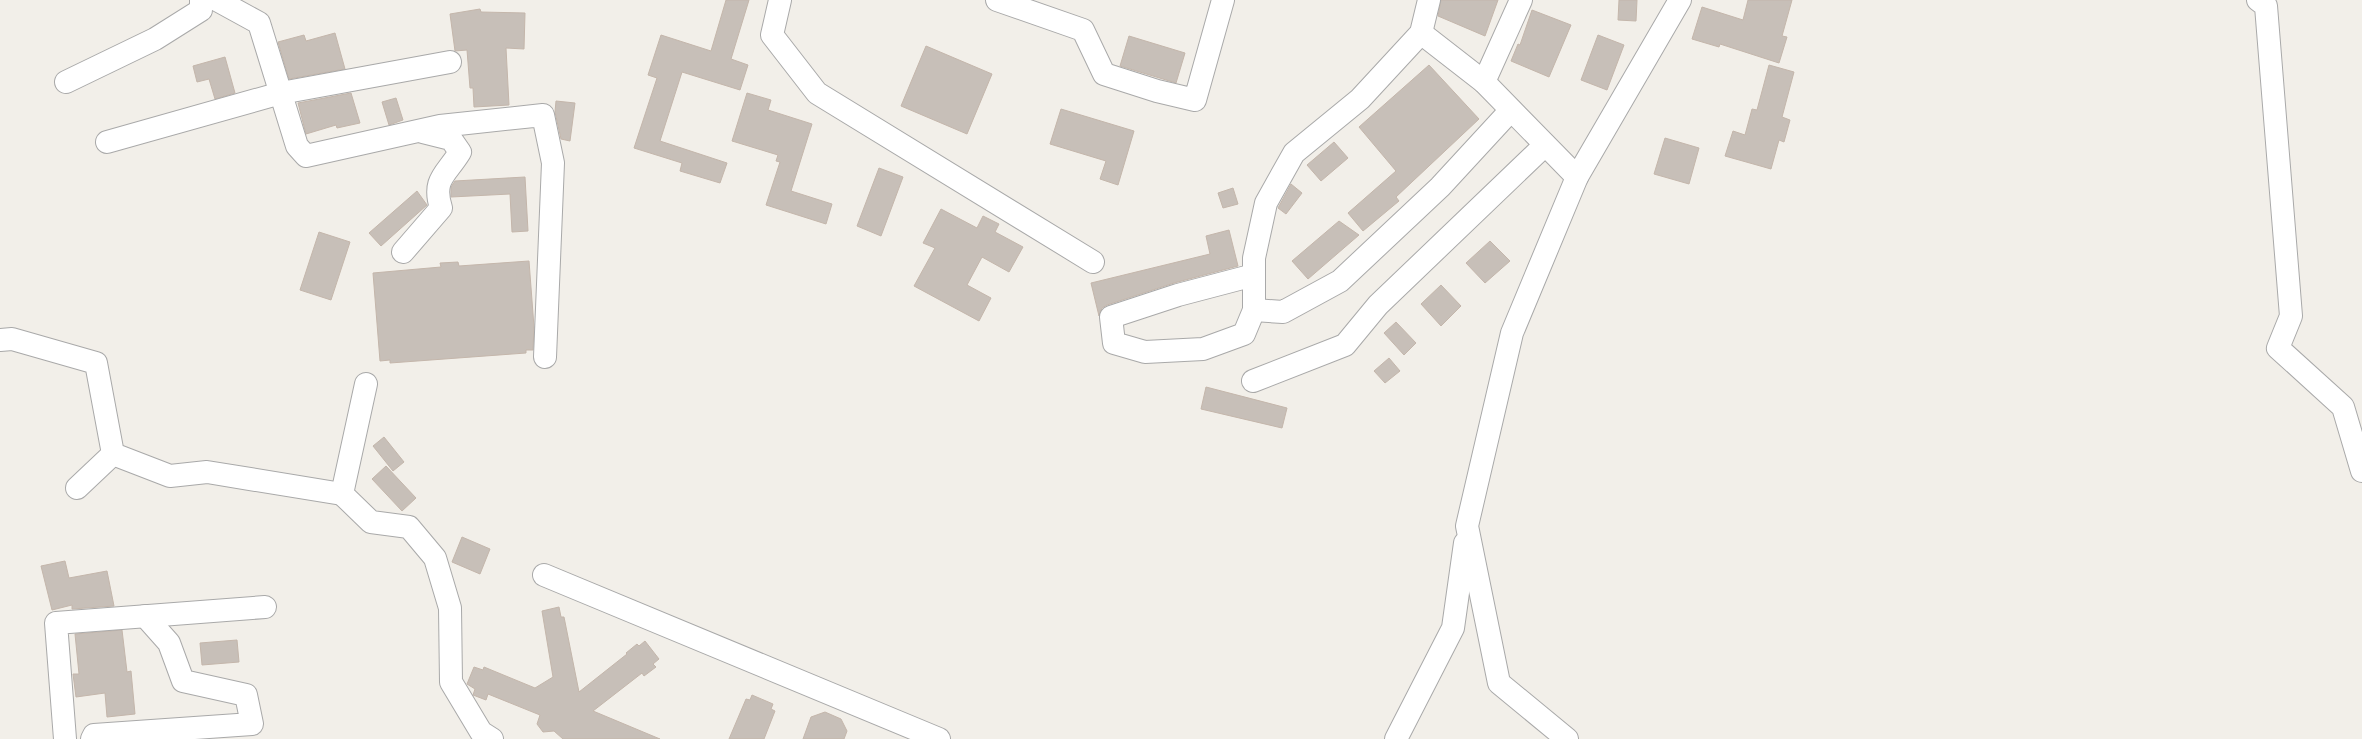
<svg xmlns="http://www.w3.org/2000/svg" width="2362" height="739" viewBox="0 0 2362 739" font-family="Poppins,sans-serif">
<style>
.building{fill:#c7bfb8;stroke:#c4b6ab}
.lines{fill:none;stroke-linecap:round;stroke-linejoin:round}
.minor-casing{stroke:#a9a9a9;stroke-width:24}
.minor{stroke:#fff;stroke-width:22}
</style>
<rect width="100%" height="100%" fill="#f2efe9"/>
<g class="building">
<polygon points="726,0 749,0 731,59 748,65 740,90 682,72 660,141 727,163 720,183 680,171 682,163 634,148 657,78 648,75 661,35 711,51"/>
<polygon points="1441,0 1498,0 1485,36 1438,16"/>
<polygon points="1619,0 1637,0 1636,21 1618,20"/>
<polygon points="1748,0 1792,0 1782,36 1787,37 1779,63 1720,44 1719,47 1692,39 1702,7 1743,20"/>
<polygon points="480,9 481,12 525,13 524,49 506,48 509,105 474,107 473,88 470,88 467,50 455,51 450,14"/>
<polygon points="1532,10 1571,25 1549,77 1511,61 1518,44 1520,45"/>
<polygon points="335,33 345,69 289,79 278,42 304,35 306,41"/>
<polygon points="1598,35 1624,45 1607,90 1581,80"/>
<polygon points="1129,36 1185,53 1176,83 1120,66"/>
<polygon points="926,46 992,74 967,134 901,106"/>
<polygon points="225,57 235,93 215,99 209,79 197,82 193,66"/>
<polygon points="1429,65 1479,119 1396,197 1399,201 1363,231 1348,213 1396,171 1359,127"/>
<polygon points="1769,65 1794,72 1782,117 1790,120 1784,142 1779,140 1771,169 1725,156 1733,131 1745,135 1752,109 1757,110"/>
<polygon points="351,93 360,123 337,128 336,125 306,134 298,103"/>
<polygon points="747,93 771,100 768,110 812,124 791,191 832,204 826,224 766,205 780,162 776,161 778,155 732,141"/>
<polygon points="396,98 403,120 389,125 382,102"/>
<polygon points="556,101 575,103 570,141 561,139 555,112"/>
<polygon points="1061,109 1134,131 1118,185 1100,179 1106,161 1050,144"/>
<polygon points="1665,138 1699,148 1689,184 1654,174"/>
<polygon points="1334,142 1348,158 1321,181 1307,165"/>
<polygon points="879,168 903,177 881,236 857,226"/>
<polygon points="525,177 528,231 512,232 510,194 451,197 451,187 455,181"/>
<polygon points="1291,184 1302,193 1286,214 1278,208"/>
<polygon points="1233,188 1238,204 1223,208 1218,193"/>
<polygon points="417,191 427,205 381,246 369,233"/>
<polygon points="941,209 977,228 983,216 999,224 995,232 1023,247 1009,272 982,257 967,285 991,298 979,321 914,286 935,248 923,243"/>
<polygon points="1339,221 1359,235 1308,279 1292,261"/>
<polygon points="1229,230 1238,266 1174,283 1107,305 1102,308 1099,316 1091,283 1210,254 1206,236"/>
<polygon points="319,232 350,242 331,300 300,290"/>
<polygon points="1490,241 1510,261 1485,283 1466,263"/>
<polygon points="529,261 534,327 533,350 526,350 526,353 390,363 390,360 380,361 373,273 441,267 440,263 458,262 459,266"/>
<polygon points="1441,285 1461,306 1441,326 1421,304"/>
<polygon points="1396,322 1416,343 1404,355 1384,333"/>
<polygon points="1389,358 1400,371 1385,383 1374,371"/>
<polygon points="1206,387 1287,408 1282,428 1201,409"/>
<polygon points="384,437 404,462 393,471 373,446"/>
<polygon points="386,466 416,498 402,511 372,479"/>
<polygon points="462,537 490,549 480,574 452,562"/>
<polygon points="65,561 69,578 107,571 114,606 72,609 72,605 52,610 41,566"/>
<polygon points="559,607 561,617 564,617 579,692 627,654 626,653 637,644 639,646 645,641 659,659 653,664 656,667 644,676 642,673 593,711 660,739 563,739 554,731 543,732 537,724 540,715 488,694 486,700 473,695 475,689 467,684 474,667 483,670 484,667 535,688 553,677 542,611"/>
<polygon points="122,630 127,672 131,671 135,714 107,717 105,693 76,697 73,674 79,674 75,634"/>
<polygon points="237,640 239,662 202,665 200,643"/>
<polygon points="752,695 773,704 771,709 775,711 764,739 729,739 746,699 750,700"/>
<polygon points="825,712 841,719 847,731 844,739 803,739 811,717"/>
</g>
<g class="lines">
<defs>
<g id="minor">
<polyline points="217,0 259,23 297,146 306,156 440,126 543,115 553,163 545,357"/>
<polyline points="780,0 772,35 817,93 1093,262"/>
<polyline points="997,0 1083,30 1104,74 1157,91 1195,100 1223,0"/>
<polyline points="2258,0 2266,6 2291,316 2278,348 2343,407 2362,471"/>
<polyline points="1421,33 1484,82 1577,177"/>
<polyline points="66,82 155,39 201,10 201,0"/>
<polyline points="1484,82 1521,0"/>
<polyline points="107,142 281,93 450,62"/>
<path d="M 403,252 L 441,208 C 432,179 446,175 460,152 L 451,139 L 423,132"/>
<polyline points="1254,275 1178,295 1111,317 1114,343 1145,352 1203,349 1244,334 1254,310 1254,258 1266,203 1294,153 1360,99 1421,33 1429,0"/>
<polyline points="1254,310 1283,312 1340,281 1440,187 1511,110"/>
<polyline points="0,340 12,339 96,363 113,454 170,476 207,472 342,494"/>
<polyline points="1253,381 1345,345 1378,305 1545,145"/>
<polyline points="366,384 342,494 371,522 409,527 435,558 450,608 451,682 481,732 492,739"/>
<polyline points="77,488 113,454"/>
<polyline points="544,575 939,739"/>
<polyline points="65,739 56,623 265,607"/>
<polyline points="92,739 94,735 252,724 246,695 183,681 169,643 145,616"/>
<polyline points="1396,739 1453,628 1465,543"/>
<polyline points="1567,739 1499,683 1467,526 1512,333 1577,177 1680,0"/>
</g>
</defs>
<use href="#minor" class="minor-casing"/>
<use href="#minor" class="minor"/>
</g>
</svg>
